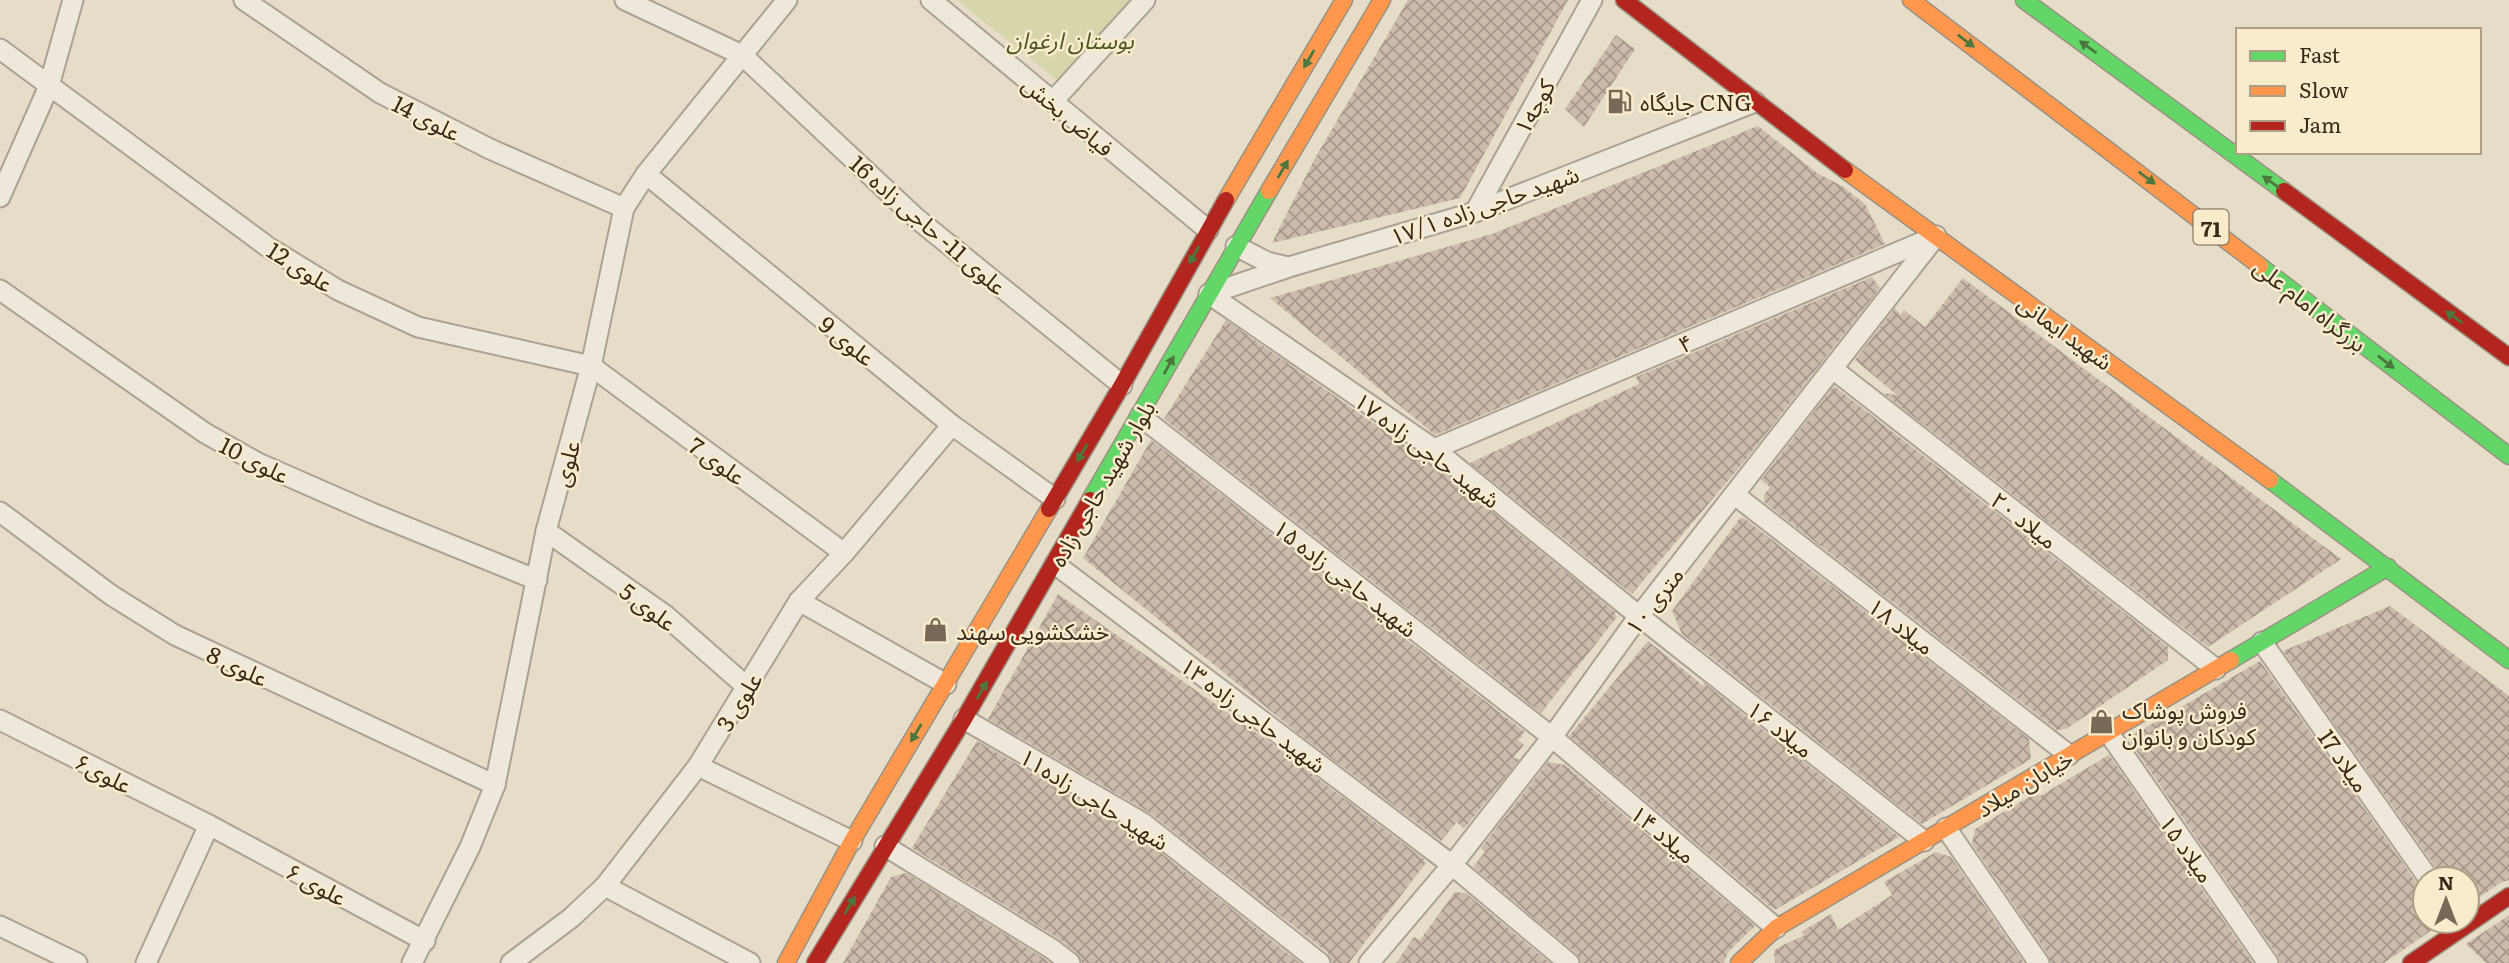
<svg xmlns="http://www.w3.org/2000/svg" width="2509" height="963" viewBox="0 0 2509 963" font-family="Literata,'Noto Sans Arabic',serif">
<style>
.green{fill:#d6d6aa}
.building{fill:url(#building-cross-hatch)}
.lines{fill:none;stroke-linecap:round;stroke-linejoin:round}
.street-casing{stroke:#aba293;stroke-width:23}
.fast-casing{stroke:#9a9183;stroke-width:19}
.slow-casing{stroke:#9a9183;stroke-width:19}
.jam-casing{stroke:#9a9183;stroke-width:19}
.street{stroke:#ede7dc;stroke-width:19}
.fast{stroke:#63d668;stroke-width:16}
.slow{stroke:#ff974d;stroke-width:16}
.jam{stroke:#b3261e;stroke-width:16}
.oneway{fill:#4c773e}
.labels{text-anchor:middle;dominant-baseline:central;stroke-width:5;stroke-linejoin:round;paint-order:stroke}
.shield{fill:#f9eccd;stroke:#736450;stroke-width:2}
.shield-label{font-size:21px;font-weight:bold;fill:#3a2a1b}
.park-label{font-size:23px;font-style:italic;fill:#4a581f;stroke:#f9eccd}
.poi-label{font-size:23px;fill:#3a2a1b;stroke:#f9eccd;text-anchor:start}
.street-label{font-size:23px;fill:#3a2a1b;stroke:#f9eccd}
</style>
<defs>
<pattern id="building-cross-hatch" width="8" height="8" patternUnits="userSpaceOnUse" patternTransform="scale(1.75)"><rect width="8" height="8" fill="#cabbaa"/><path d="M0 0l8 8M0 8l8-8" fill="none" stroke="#a5988a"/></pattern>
</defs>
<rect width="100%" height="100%" fill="#e6ddc9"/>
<polygon class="green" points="957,0 1148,0 1076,95"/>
<g class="building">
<polygon points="1408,0 1568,0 1460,198 1272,243 1314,160"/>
<polygon points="1616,35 1635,49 1584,127 1565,109"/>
<polygon points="1758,126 1817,173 1842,186 1865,204 1885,244 1435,435 1270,298 1492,234"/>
<polygon points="1872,277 1880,288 1743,463 1632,594 1470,463 1639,384 1636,377"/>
<polygon points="1963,278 2083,368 2341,559 2208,647 1883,393 1897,395 1855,360 1895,308 1900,315 1904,310 1925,327"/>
<polygon points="1226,320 1446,474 1616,613 1615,615 1617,617 1541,713 1164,419"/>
<polygon points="1834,386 2168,647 2168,660 2066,729 2057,730 1764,502 1764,495 1770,487 1761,480"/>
<polygon points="1151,440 1525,732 1518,740 1524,745 1513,758 1520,759 1464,829 1457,822 1441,841 1299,734 1083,558"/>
<polygon points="1740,518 1744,518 2029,739 2031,759 1922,824 1682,634 1672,611"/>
<polygon points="1058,594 1271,743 1425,860 1423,861 1426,863 1349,963 1332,963 1328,953 1150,813 988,719"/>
<polygon points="2390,606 2509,696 2509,880 2500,883 2467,906 2467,879 2441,879 2439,872 2283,651"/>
<polygon points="1648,641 1705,687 1703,682 1899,837 1775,910 1771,907 1569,736"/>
<polygon points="2260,661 2419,886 2425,890 2425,921 2445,921 2384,963 2280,963 2278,956 2131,743 2133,735"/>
<polygon points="977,741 1136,833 1300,963 1082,963 1078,954 1059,939 912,848"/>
<polygon points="2109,755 2253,963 2051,963 2049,956 1972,844 1975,829 2037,792 2040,796"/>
<polygon points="1548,762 1565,765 1755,926 1728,952 1724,963 1581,963 1577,954 1473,867 1485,852 1481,848"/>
<polygon points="1936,852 1951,857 2024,963 1775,963 1774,951 1779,947 1805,935 1801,932 1831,914 1838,930 1892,895 1884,882"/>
<polygon points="906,873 1045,959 1050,963 843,963 891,877"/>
<polygon points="1455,892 1466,893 1550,963 1396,963 1414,937 1420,940"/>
<polygon points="2509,915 2509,963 2486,963 2466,944"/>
</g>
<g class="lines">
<defs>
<g id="street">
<polyline points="244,0 380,93 490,149 624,208"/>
<polyline points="625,0 742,55 916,218 1122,385"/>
<polyline points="931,0 1208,230"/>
<polyline points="0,49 268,247 338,290 418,327 591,366 844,553"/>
<polyline points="1053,101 1145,0"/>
<polyline points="646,174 952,425 1055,499"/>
<polyline points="0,197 49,86 73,0"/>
<polyline points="1475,212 1592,0"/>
<polyline points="1236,246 1267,262 1288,267"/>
<polyline points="0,290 205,433 258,463 372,513 537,580"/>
<polyline points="1209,294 1434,449 1639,616 1924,841"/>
<polyline points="1209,294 1289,267 1475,212 1755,102"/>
<polyline points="1833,369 2216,669"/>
<polyline points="1140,416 1552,737 1776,928"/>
<polyline points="1434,449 1936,236"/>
<polyline points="1735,495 2069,755"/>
<polyline points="0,512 111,595 175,635 495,785"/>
<polyline points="546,531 665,615 747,687"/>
<polyline points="1055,564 1452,865 1569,963"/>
<polyline points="799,601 946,684"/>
<polyline points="2262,642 2429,879"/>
<polyline points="964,719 1143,823 1320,963"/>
<polyline points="0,720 209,825 425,941"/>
<polyline points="2108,732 2268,963"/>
<polyline points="698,766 852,841"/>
<polyline points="1946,828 2039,963"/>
<polyline points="885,846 1052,949 1070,963"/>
<polyline points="605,886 750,963"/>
<polyline points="0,926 77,963"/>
<polyline points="146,963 209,825"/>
<polyline points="412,963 470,847 495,785 546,531 591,366 624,208 646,174 787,0"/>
<polyline points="511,963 571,918 605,886 698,766 799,601 844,553 952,425"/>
<polyline points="1369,963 1452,865 1552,737 1639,616 1936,236"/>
</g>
<g id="fast">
<polyline points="2024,0 2284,191"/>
<polyline points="2260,266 2509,456"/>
<polyline points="2270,480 2509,660"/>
<polyline points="1090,500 1269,191"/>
<polyline points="2231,660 2388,567"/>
</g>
<g id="slow">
<polyline points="1911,0 2260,266"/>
<polyline points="1845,170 2270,480"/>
<polyline points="1269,191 1382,0"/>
<polyline points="1226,200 1344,0"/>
<polyline points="786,963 852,841 1049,509"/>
<polyline points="1739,963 1776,928 2231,660"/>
</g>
<g id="jam">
<polyline points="1624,0 1845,170"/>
<polyline points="2284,191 2509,357"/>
<polyline points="1049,509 1122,385 1226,200"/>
<polyline points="815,963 964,719 1090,500"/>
<polyline points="2411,963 2509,896"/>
</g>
</defs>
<use href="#street" class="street-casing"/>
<use href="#fast" class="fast-casing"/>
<use href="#slow" class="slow-casing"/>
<use href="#jam" class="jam-casing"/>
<use href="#street" class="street"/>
<use href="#fast" class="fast"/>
<use href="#slow" class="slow"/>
<use href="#jam" class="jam"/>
</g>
<defs><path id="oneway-solid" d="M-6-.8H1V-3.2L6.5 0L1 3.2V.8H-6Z" transform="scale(1.75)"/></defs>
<g class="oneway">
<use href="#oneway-solid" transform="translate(1966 41) rotate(37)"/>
<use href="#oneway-solid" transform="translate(2088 47) rotate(-144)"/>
<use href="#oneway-solid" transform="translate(1309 59) rotate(120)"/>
<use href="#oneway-solid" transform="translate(1283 169) rotate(-60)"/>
<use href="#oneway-solid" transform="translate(2147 178) rotate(37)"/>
<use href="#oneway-solid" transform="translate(2271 182) rotate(-144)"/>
<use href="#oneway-solid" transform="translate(1194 255) rotate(119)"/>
<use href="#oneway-solid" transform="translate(2454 317) rotate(-144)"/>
<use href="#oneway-solid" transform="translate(2386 362) rotate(38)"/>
<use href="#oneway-solid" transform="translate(1169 365) rotate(-61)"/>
<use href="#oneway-solid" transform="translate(1082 453) rotate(121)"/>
<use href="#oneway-solid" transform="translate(982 690) rotate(-60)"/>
<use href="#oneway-solid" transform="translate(916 733) rotate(121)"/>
<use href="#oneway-solid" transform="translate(850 905) rotate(-59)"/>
</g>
<defs>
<symbol id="fuel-bare" viewBox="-9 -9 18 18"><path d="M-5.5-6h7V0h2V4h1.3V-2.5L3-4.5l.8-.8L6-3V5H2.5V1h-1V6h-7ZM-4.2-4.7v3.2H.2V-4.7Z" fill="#766958" stroke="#f9eccd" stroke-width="2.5" paint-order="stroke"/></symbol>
<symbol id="shop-bare" viewBox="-9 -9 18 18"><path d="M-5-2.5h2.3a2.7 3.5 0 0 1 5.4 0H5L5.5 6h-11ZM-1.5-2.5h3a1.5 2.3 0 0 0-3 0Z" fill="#766958" stroke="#f9eccd" stroke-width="2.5" paint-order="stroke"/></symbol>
</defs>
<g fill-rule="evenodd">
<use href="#fuel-bare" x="1602" y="84" width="35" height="35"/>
<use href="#shop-bare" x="918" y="612" width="35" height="35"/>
<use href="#shop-bare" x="2084" y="704" width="35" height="35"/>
</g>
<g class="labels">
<rect class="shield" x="2193.5" y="209.5" width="35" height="35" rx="5"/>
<g class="shield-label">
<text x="2211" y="227">71</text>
</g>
<g class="park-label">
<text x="1070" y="39">بوستان ارغوان</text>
</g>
<g class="poi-label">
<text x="1640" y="101">جایگاه CNG</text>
<text x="956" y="630">خشکشویی سهند</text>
<text x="2122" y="709">فروش پوشاک<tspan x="2122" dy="26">کودکان و بانوان</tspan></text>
</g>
<g class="street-label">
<text transform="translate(1533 106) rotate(-61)">کوچه۱</text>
<text transform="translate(1069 115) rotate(40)">فیاض بخش</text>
<text transform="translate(427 117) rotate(27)">علوی 14</text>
<text transform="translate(1484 204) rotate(-19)">شهید حاجی زاده ۱۷/۱</text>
<text transform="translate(929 224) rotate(41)">علوی 11- حاجی زاده 16</text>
<text transform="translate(301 266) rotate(32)">علوی 12</text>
<text transform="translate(2311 304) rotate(38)">بزرگراه امام علی</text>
<text transform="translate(2066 331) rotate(36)">شهید ایمانی</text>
<text transform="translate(848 340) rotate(39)">علوی 9</text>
<text transform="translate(1685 342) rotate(-23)">۴</text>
<text transform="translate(1428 449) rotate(37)">شهید حاجی زاده ۱۷</text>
<text transform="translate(255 459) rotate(27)">علوی 10</text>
<text transform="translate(718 460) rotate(36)">علوی 7</text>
<text transform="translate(565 463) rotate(-75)">علوی</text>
<text transform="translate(1101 483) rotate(-60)">بلوار شهید حاجی زاده</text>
<text transform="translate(2025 519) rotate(38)">میلاد ۲۰</text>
<text transform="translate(1346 577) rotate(38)">شهید حاجی زاده ۱۵</text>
<text transform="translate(1653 600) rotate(-52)">۱۰ متری</text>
<text transform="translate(649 606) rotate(37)">علوی 5</text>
<text transform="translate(1902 625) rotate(38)">میلاد ۱۸</text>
<text transform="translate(238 665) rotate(25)">علوی 8</text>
<text transform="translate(738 701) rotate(-58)">علوی 3</text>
<text transform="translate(1254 714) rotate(37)">شهید حاجی زاده ۱۳</text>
<text transform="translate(1781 728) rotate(38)">میلاد ۱۶</text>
<text transform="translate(2345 760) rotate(55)">میلاد 17</text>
<text transform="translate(104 772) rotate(27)">علوی۶</text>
<text transform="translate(2024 782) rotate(-31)">خیابان میلاد</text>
<text transform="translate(1095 798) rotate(32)">شهید حاجی زاده۱۱</text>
<text transform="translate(1664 833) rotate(40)">میلاد ۱۴</text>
<text transform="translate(2188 848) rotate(55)">میلاد ۱۵</text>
<text transform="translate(317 883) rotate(28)">علوی ۶</text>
</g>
</g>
<rect x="2236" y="28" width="245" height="126" fill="#f9eccd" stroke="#ad9e86" stroke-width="2"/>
<rect x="2250" y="51" width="35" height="10" fill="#63d668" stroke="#ad9e86" stroke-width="2"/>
<text x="2299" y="63" font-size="21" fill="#3a2a1b">Fast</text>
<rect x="2250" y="86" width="35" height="10" fill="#ff974d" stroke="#ad9e86" stroke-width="2"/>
<text x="2299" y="98" font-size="21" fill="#3a2a1b">Slow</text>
<rect x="2250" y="121" width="35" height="10" fill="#b3261e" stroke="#ad9e86" stroke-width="2"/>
<text x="2299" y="133" font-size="21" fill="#3a2a1b">Jam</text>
<g transform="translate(2446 900)"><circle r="33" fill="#f9eccd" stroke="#ad9e86" stroke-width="2"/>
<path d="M0-5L12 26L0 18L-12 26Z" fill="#766958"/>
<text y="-10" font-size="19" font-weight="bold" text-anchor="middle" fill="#3a2a1b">N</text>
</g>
</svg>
